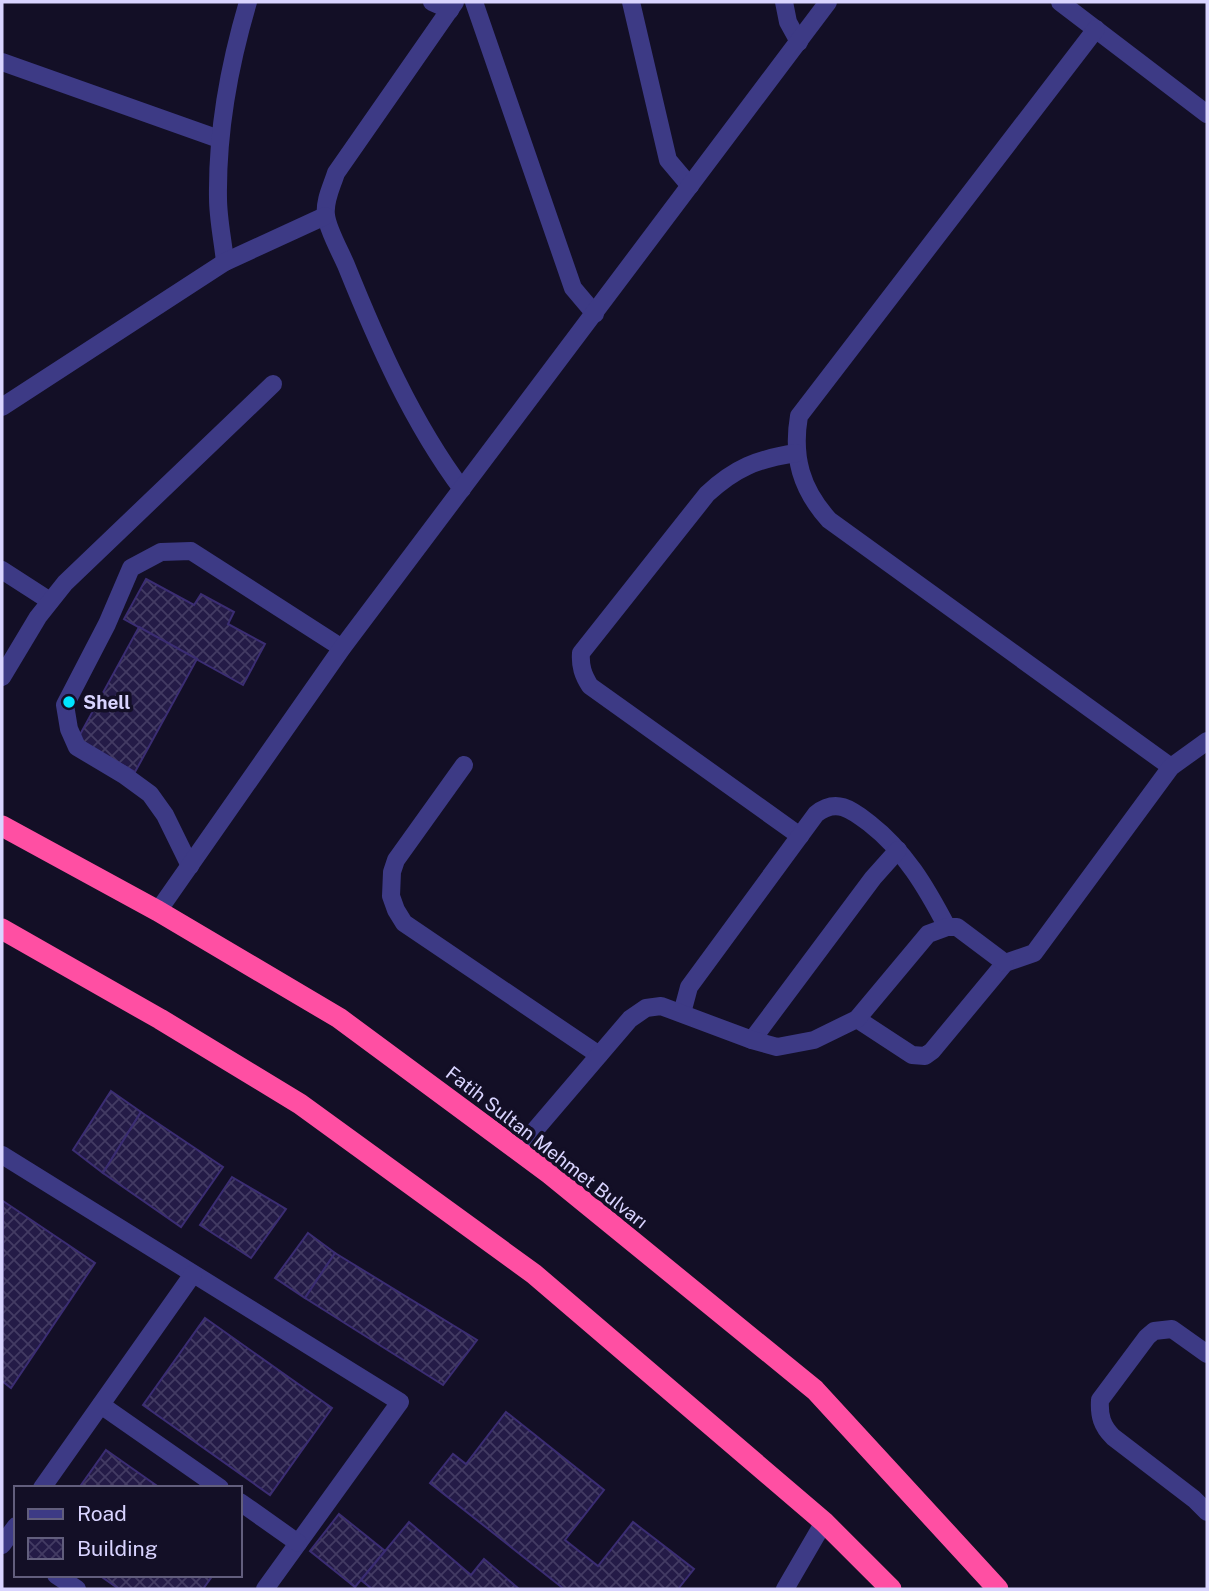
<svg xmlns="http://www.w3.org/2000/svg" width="1209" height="1591" viewBox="0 0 1209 1591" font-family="'Public Sans',sans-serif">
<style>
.building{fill:url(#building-cross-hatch);stroke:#3b2d73;stroke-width:2}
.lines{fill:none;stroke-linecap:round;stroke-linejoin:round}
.minor{stroke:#3d3a85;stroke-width:18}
.highway{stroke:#ff4fa3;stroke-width:21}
.poi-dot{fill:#00e5ff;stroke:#130f26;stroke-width:2.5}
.labels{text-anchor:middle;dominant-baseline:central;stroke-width:7;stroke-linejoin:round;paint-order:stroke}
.poi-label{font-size:19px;font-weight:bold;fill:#d9d4ff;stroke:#130f26;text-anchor:start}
.street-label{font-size:19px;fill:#d9d4ff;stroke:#130f26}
</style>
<defs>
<pattern id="building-cross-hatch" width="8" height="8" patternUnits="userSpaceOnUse" patternTransform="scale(1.75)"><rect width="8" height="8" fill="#241b47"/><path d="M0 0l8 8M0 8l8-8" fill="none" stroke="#433b63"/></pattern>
</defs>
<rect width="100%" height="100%" fill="#130f26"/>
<g class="building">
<polygon points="146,579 194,605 201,594 234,612 228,624 265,644 243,685 124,619"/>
<polygon points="139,627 197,659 135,772 77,740"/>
<polygon points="111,1091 141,1112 103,1173 73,1150"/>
<polygon points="141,1112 223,1167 181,1227 103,1173"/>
<polygon points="232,1177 286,1209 251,1258 200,1225"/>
<polygon points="3,1201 95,1263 11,1388 2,1381"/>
<polygon points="308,1233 335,1253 305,1298 275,1278"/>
<polygon points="335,1253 477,1340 443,1385 305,1298"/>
<polygon points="205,1318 332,1408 270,1495 143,1405"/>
<polygon points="506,1412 604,1490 565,1540 598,1566 633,1522 694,1569 678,1589 564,1589 430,1483 453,1454 466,1464"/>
<polygon points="106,1450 160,1488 79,1488"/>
<polygon points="339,1514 385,1551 355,1587 310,1551"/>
<polygon points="409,1522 471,1575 484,1559 519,1589 372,1589 361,1580"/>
<polygon points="99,1575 213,1575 203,1589 119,1589"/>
</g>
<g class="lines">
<g class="minor">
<polyline points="432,2 450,10"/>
<path d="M 455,2 L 336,173 C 332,186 324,201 326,215 C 327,228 340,251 346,265 C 377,342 412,422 462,489"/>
<polyline points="474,2 573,288 595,314"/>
<polyline points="631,2 668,160 690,186"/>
<polyline points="784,2 788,22 799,42"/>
<polyline points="1060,2 1207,114"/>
<path d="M 1096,29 L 799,416 C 792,457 801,489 829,520 L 1171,767"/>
<polyline points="2,62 219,139"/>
<path d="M 225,262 C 223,241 218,219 218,198 C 217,131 229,66 248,2"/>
<polyline points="2,407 225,262 325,216"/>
<path d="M 796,453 C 757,459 735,468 707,494 L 581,653 C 580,666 583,675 590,686 L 800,836"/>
<polyline points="2,570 50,601"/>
<polyline points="2,677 38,617 65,583 273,384"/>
<polyline points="464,765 396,860 392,872 391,896 396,910 404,923 599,1055"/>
<polyline points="190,866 165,815 150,794 124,775 77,747 69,729 65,705 107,624 131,568 161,552 191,551 342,648"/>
<polyline points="158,911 342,648 828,2"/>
<path d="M 682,1013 L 689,987 L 816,814 C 836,798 851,809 869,823 C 905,851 926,887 947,927"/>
<polyline points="857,1019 912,1055 925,1056 932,1051 1005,963 1034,953 1171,767 1207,741"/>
<polyline points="752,1040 873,878 898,850"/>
<polyline points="518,1150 630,1019 646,1008 661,1006 752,1040 777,1047 814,1040 857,1019 928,934 947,927 957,927 1005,963"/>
<polyline points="2,1155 400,1402 265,1589"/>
<path d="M 1207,1354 L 1172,1329 L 1154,1331 L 1147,1337 L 1100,1400 C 1099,1416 1102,1426 1113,1437 L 1194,1499 L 1207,1512"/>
<polyline points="101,1405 220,1488"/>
<polyline points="42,1488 193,1274"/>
<polyline points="240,1502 298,1543"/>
<polyline points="2,1545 16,1526"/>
<polyline points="56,1575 77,1589"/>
<polyline points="785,1589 824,1522"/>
</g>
<g class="highway">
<polyline points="2,826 158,911 339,1018 550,1174 815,1390 998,1589"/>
<polyline points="2,929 160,1019 300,1104 534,1274 824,1522 891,1589"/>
</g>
</g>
<circle class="poi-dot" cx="69" cy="702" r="7"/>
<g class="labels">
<g class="poi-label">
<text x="83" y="702">Shell</text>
</g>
<g class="street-label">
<text transform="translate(547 1147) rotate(38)">Fatih Sultan Mehmet Bulvarı</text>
</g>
</g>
<rect width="1209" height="1591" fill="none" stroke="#d9d4ff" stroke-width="7"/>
<rect x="14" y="1486" width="228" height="91" fill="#130f26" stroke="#625e7d" stroke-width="2"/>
<rect x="28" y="1509" width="35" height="10" fill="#3d3a85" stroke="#625e7d" stroke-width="2"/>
<text x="77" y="1521" font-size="21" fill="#d9d4ff">Road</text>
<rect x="28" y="1538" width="35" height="21" fill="url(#building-cross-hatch)" stroke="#625e7d" stroke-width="2"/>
<text x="77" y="1556" font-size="21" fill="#d9d4ff">Building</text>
</svg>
